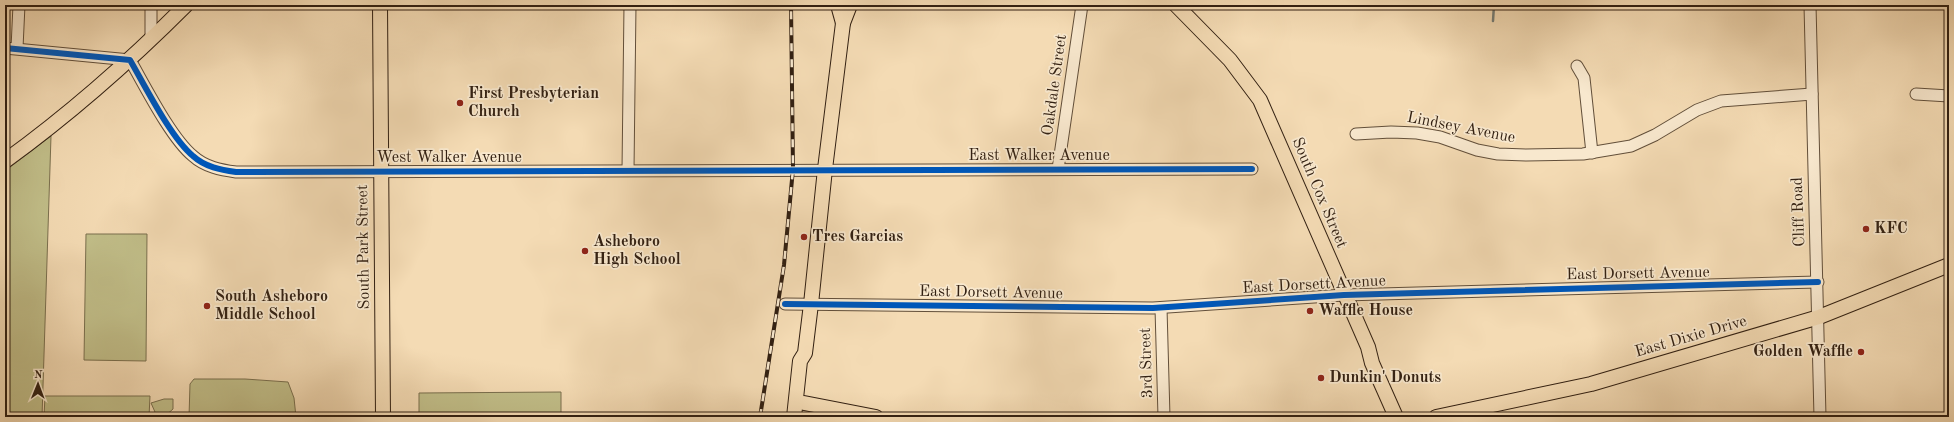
<svg xmlns="http://www.w3.org/2000/svg" width="1954" height="422" viewBox="0 0 1954 422" font-family="'Old Standard TT',serif">
<style>
.green{fill:#c1be89;stroke:#7a6f4e}
.lines{fill:none;stroke-linecap:round;stroke-linejoin:round}
.stream{stroke:#747c76;stroke-width:2.5}
.minor-casing{stroke:#624f3a;stroke-width:13}
.major-casing{stroke:#322012;stroke-width:16}
.minor{stroke:#f8e8ce;stroke-width:11}
.major{stroke:#f4dbb4;stroke-width:14}
.rail-casing{stroke:#322012;stroke-width:4}
.rail{stroke:#f8e8ce;stroke-width:2.5;stroke-dasharray:8;stroke-linecap:butt}
.cycleway-casing{stroke:#f8e8ce;stroke-width:8}
.cycleway{stroke:#0057b8;stroke-width:6}
.poi-dot{fill:#8f2418;stroke:#f8e8ce;stroke-width:1.5}
.labels{text-anchor:middle;dominant-baseline:central;stroke-width:3.5;stroke-linejoin:round;paint-order:stroke}
.street-label{font-size:16px;fill:#322012;stroke:#f8e8ce}
.poi-label{font-size:16px;font-weight:bold;fill:#322012;stroke:#f8e8ce;text-anchor:start}
</style>
<rect width="100%" height="100%" fill="#f4dbb4"/>
<filter id="stains"><feTurbulence type="fractalNoise" baseFrequency=".005" numOctaves="4"/><feColorMatrix values="0 0 0 0 .2 0 0 0 0 .09 0 0 0 0 .02 0 0 0 .5 -.17"/></filter>
<radialGradient id="worn" r=".72"><stop offset=".6" stop-color="#630" stop-opacity="0"/><stop offset="1" stop-color="#630" stop-opacity=".3"/></radialGradient>
<g class="green">
<polygon points="51,136 42,417 5,417 5,171"/>
<polygon points="86,234 147,234 146,361 84,360"/>
<polygon points="194,379 245,379 288,382 294,398 296,417 189,417 190,384"/>
<polygon points="561,392 561,417 419,417 419,393"/>
<polygon points="45,396 150,396 149,417 44,417"/>
<polygon points="164,399 173,399 173,409 164,417 159,417 155,412 151,403"/>
</g>
<g class="lines">
<polyline class="stream" points="1493,21 1494,5"/>
<defs>
<g id="minor">
<polyline points="151,5 151,39"/>
<polyline points="1810,5 1820,417"/>
<path d="M 5,48 L 130,60 C 145,86 171,138 193,156 C 205,167 221,170 236,172 L 1252,169"/>
<polyline points="17,48 19,5"/>
<polyline points="1577,66 1584,78 1592,153"/>
<polyline points="1916,94 1949,96"/>
<polyline points="1356,134 1391,132 1417,133 1440,137 1477,150 1498,154 1526,155 1583,154 1631,146 1655,135 1697,110 1721,101 1812,94"/>
<polyline points="1058,169 1082,5"/>
<polyline points="628,170 630,5"/>
<polyline points="785,304 1153,308 1344,295 1818,282"/>
<polyline points="1161,308 1164,417"/>
<polyline points="1485,408 1489,417"/>
</g>
<g id="major">
<polyline points="380,5 383,417"/>
<polyline points="838,5 843,23"/>
<polyline points="1176,5 1230,60 1260,100 1368,347 1372,363 1396,417"/>
<path d="M 5,161 C 70,114 130,61 186,5"/>
<polyline points="804,403 876,417"/>
<polyline points="794,417 800,361 805,353 811,304 825,169 843,23 850,5"/>
<polyline points="1436,417 1591,384 1819,317 1949,265"/>
</g>
</defs>
<use href="#minor" class="minor-casing"/>
<use href="#major" class="major-casing"/>
<use href="#minor" class="minor"/>
<use href="#major" class="major"/>
<defs>
<polyline id="rail" points="760,417 784,265 793,169 791,5"/>
</defs>
<use href="#rail" class="rail-casing"/>
<use href="#rail" class="rail"/>
<defs>
<g id="cycleway">
<path d="M 5,48 L 130,60 C 145,86 171,138 193,156 C 205,167 221,170 236,172 L 1252,169"/>
<polyline points="785,304 1153,308 1344,295 1818,282"/>
</g>
</defs>
<use href="#cycleway" class="cycleway-casing"/>
<use href="#cycleway" class="cycleway"/>
</g>
<g class="poi-dot">
<circle cx="460" cy="103" r="4"/>
<circle cx="1866" cy="229" r="4"/>
<circle cx="804" cy="237" r="4"/>
<circle cx="585" cy="251" r="4"/>
<circle cx="207" cy="306" r="4"/>
<circle cx="1310" cy="311" r="4"/>
<circle cx="1861" cy="352" r="4"/>
<circle cx="1321" cy="378" r="4"/>
</g>
<g class="labels">
<g class="street-label">
<text transform="translate(1055 85) rotate(-82)">Oakdale Street</text>
<text transform="translate(1461 128) rotate(11)">Lindsey Avenue</text>
<text x="1039" y="156">East Walker Avenue</text>
<text x="449" y="158">West Walker Avenue</text>
<text transform="translate(1319 193) rotate(67)">South Cox Street</text>
<text transform="translate(1799 212) rotate(-92)">Cliff Road</text>
<text transform="translate(364 247) rotate(-91)">South Park Street</text>
<text transform="translate(1638 274) rotate(-1)">East Dorsett Avenue</text>
<text transform="translate(1314 285) rotate(-3)">East Dorsett Avenue</text>
<text transform="translate(991 293) rotate(1)">East Dorsett Avenue</text>
<text transform="translate(1691 337) rotate(-16)">East Dixie Drive</text>
<text transform="translate(1147 363) rotate(-92)">3rd Street</text>
</g>
<g class="poi-label">
<text x="468" y="94">First Presbyterian<tspan x="468" dy="18">Church</tspan></text>
<text x="1874" y="229">KFC</text>
<text x="812" y="237">Tres Garcias</text>
<text x="593" y="242">Asheboro<tspan x="593" dy="18">High School</tspan></text>
<text x="215" y="297">South Asheboro<tspan x="215" dy="18">Middle School</tspan></text>
<text x="1318" y="311">Waffle House</text>
<text x="1853" y="352" text-anchor="end">Golden Waffle</text>
<text x="1329" y="378">Dunkin' Donuts</text>
</g>
</g>
<rect width="1954" height="422" fill="none" stroke="#f4dbb4" stroke-width="20"/>
<rect x="6" y="6" width="1942" height="410" fill="none" stroke="#322012" stroke-width="2"/>
<rect x="10" y="10" width="1934" height="402" fill="none" stroke="#322012"/>
<g transform="translate(38 384) rotate(1)" stroke="#f8e8ce" stroke-width="3" paint-order="stroke">
<path d="M0-3L7 15L0 10L-7 15Z" fill="#322012"/>
<text y="-6" font-size="11" font-weight="bold" text-anchor="middle" fill="#322012">N</text>
</g>
<rect width="100%" height="100%" filter="url(#stains)"/>
<rect width="100%" height="100%" fill="url(#worn)"/>
</svg>
